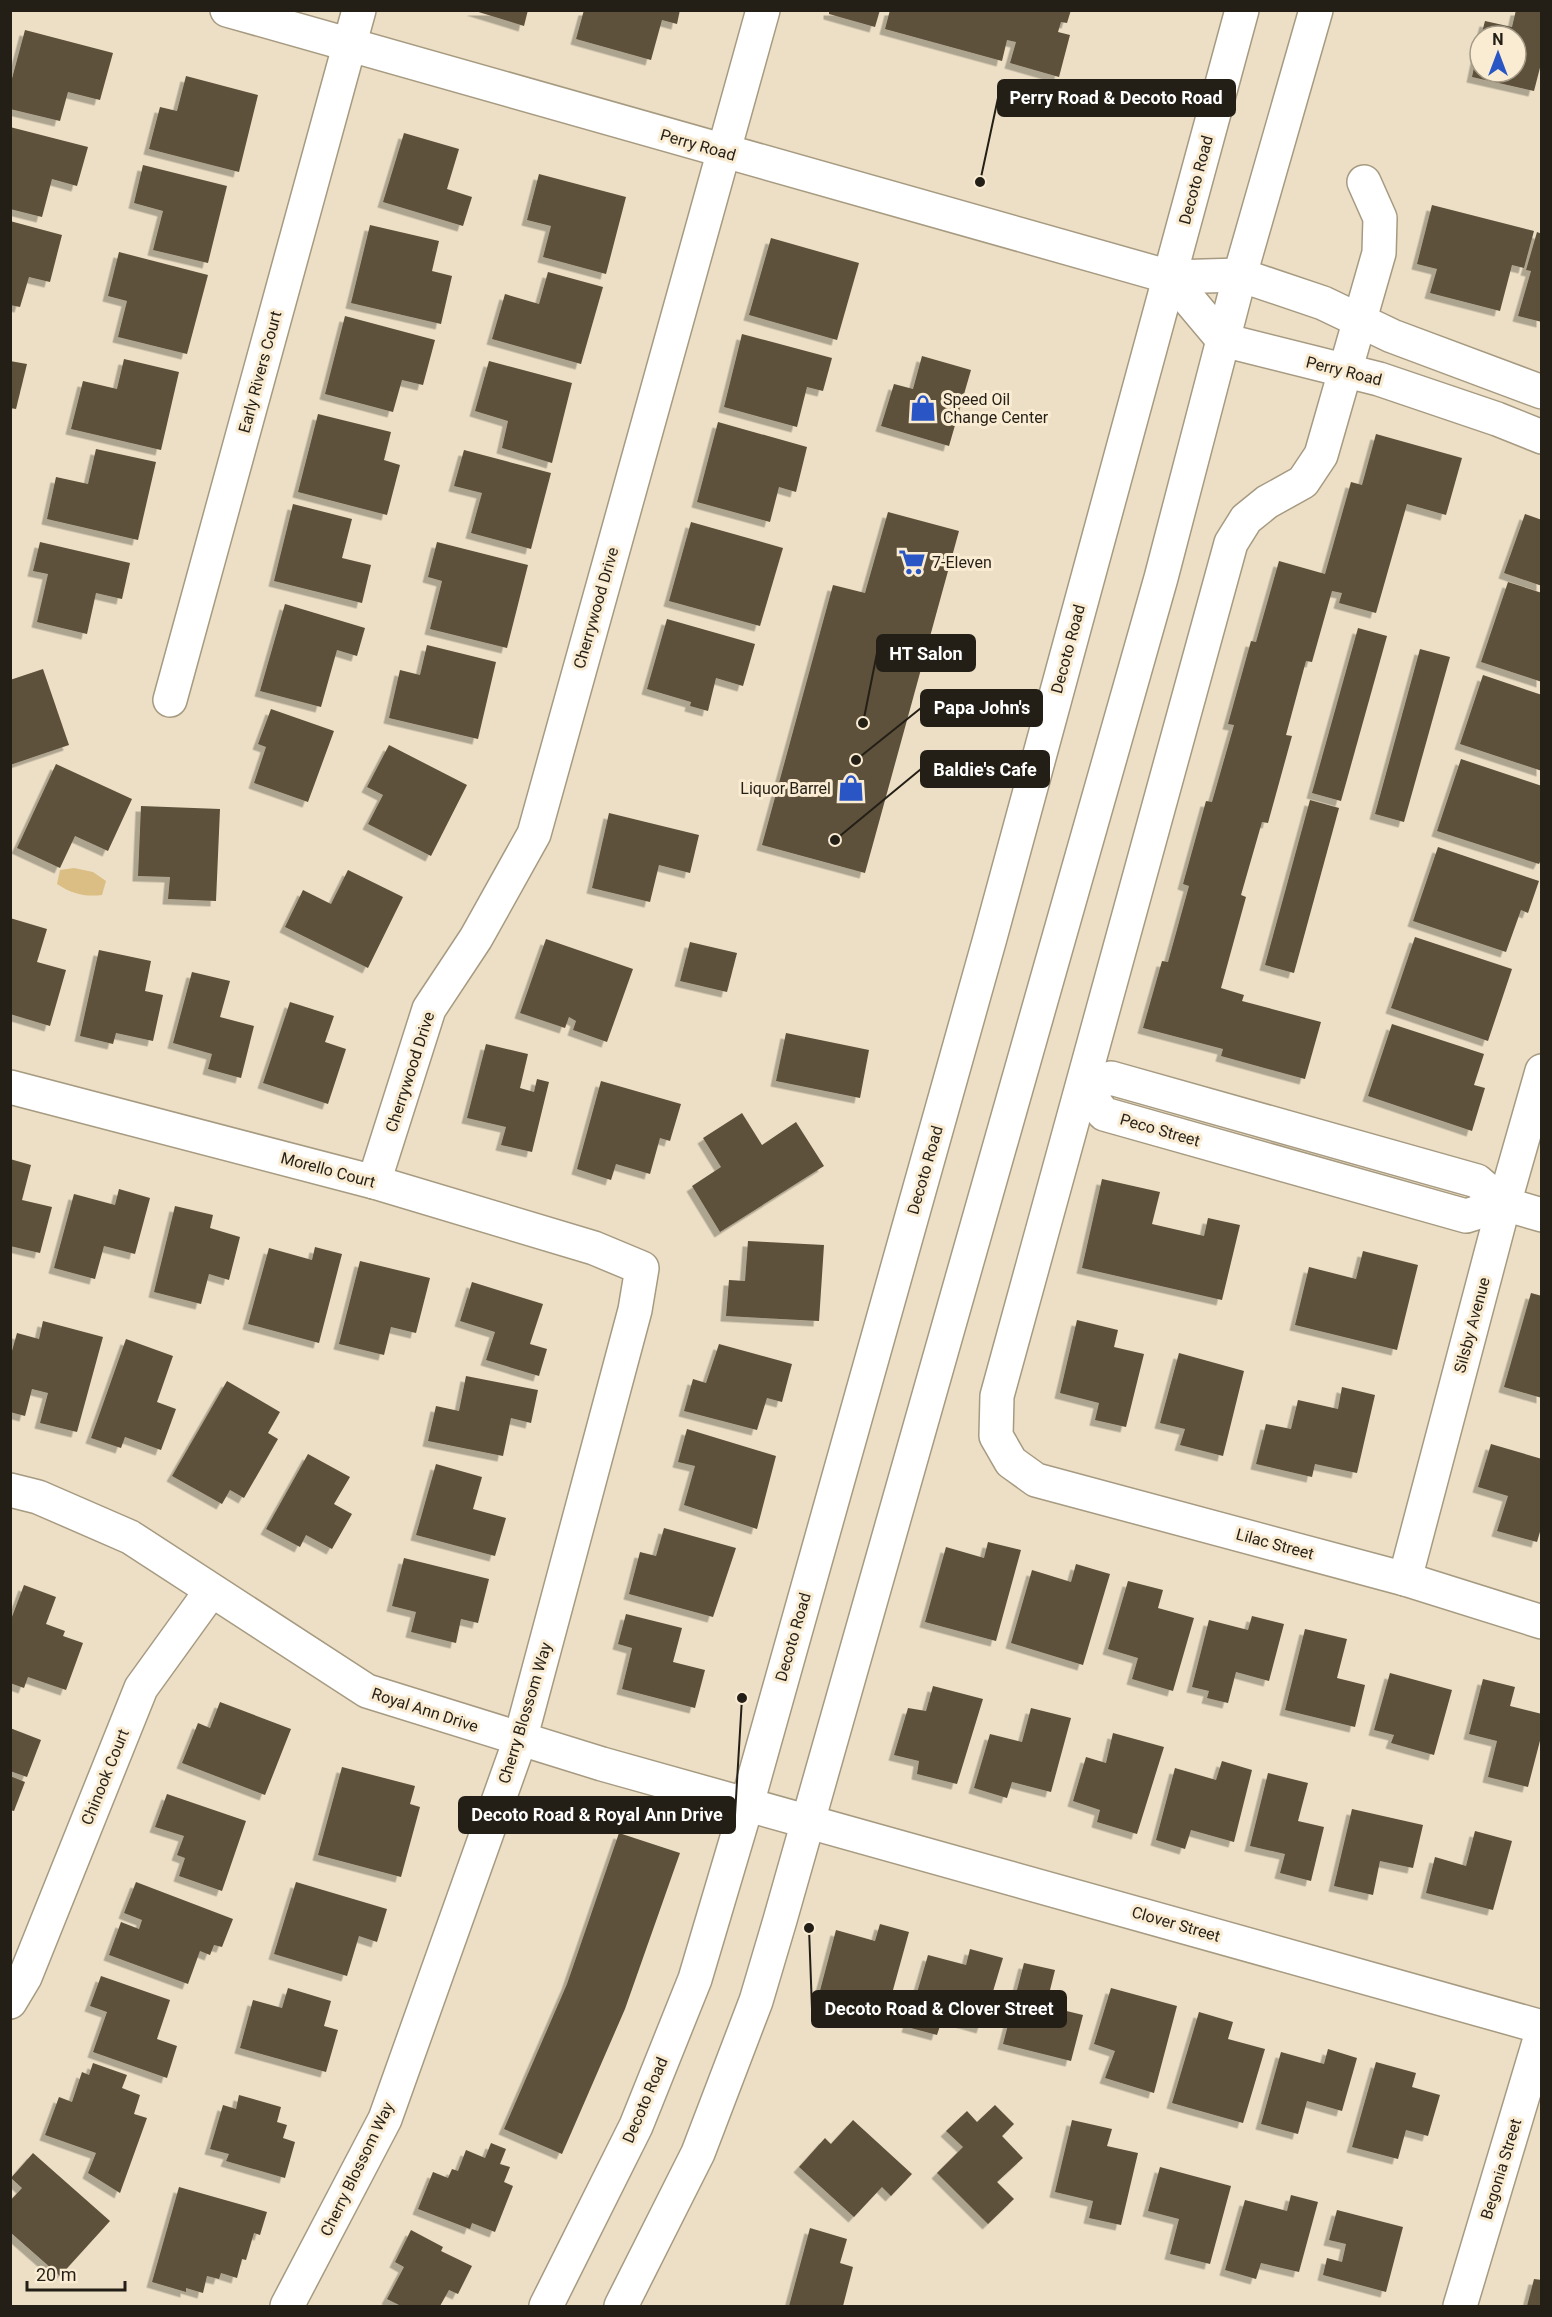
<svg xmlns="http://www.w3.org/2000/svg" width="1552" height="2317" viewBox="0 0 1552 2317" font-family="Roboto,sans-serif">
<style>
.water{fill:#dbbe83}
.building{fill:#5d513b;filter:url(#shadow)}
.lines{fill:none;stroke-linecap:round;stroke-linejoin:round}
.minor-casing{stroke:#a69a81;stroke-width:36}
.major-casing{stroke:#a69a81;stroke-width:36}
.minor{stroke:#fff;stroke-width:33}
.major{stroke:#fff;stroke-width:33}
.labels{text-anchor:middle;dominant-baseline:central;stroke-width:6;stroke-linejoin:round;paint-order:stroke}
.street-label{font-size:16px;fill:#241f16;stroke:#faecd2}
.poi-label{font-size:16px;fill:#241f16;stroke:#faecd2;text-anchor:start}
.leader{fill:none;stroke:#241f16;stroke-width:2}
.callout-dot{fill:#241f16;stroke:#faecd2;stroke-width:2}
.callout{fill:#241f16;stroke:#241f16;stroke-width:2}
.callout-label{font-size:18px;text-anchor:middle;font-weight:bold;fill:#fff}
</style>
<defs>
<filter id="shadow"><feDropShadow dx="-5.5" dy="5.5" stdDeviation="0" flood-color="#0004"/></filter>
</defs>
<rect width="100%" height="100%" fill="#ecdfc5"/>
<path class="water" d="M 74,868 L 93,872 L 106,881 L 102,895 C 85,897 72,894 57,884 L 60,870 Z"/>
<g class="building">
<polygon points="472,10 528,10 524,26"/>
<polygon points="584,10 680,10 677,24 662,20 651,60 576,39"/>
<polygon points="829,10 880,10 875,27 829,14"/>
<polygon points="890,10 1071,10 1067,23 1061,22 1058,32 1070,35 1059,77 1010,63 1016,42 1007,40 1002,61 885,29"/>
<polygon points="1516,10 1542,10 1542,60 1534,91 1472,77 1479,44 1480,72 1516,72 1516,36 1481,36 1485,21 1512,27"/>
<polygon points="25,30 113,53 100,100 68,92 60,121 10,109 10,86"/>
<polygon points="186,76 258,95 239,172 149,149 160,107 177,111"/>
<polygon points="10,127 88,147 77,186 52,179 42,217 10,209"/>
<polygon points="404,133 459,149 447,189 472,197 463,226 383,202"/>
<polygon points="143,165 227,186 208,263 153,250 163,211 134,203"/>
<polygon points="539,174 626,197 606,274 543,257 551,226 527,220"/>
<polygon points="1432,205 1534,231 1524,268 1512,265 1500,311 1430,293 1437,269 1417,264"/>
<polygon points="10,221 62,235 50,282 29,277 20,307 10,305"/>
<polygon points="370,225 439,241 432,271 452,276 441,324 351,303"/>
<polygon points="1537,232 1542,234 1542,322 1518,316 1531,271 1526,270"/>
<polygon points="771,238 859,263 837,340 749,315"/>
<polygon points="119,252 208,275 187,354 118,337 127,301 108,296"/>
<polygon points="548,272 603,287 581,364 492,339 505,294 539,304"/>
<polygon points="345,316 435,340 423,385 402,380 393,412 325,394"/>
<polygon points="742,334 832,358 823,391 807,387 797,427 724,407"/>
<polygon points="922,356 971,370 949,446 881,426 894,384 913,389"/>
<polygon points="124,359 179,372 161,450 71,429 83,381 117,389"/>
<polygon points="10,361 27,364 16,409 10,408"/>
<polygon points="489,361 572,383 552,463 502,448 508,421 475,411"/>
<polygon points="318,414 391,432 384,460 400,465 387,515 298,492"/>
<polygon points="718,422 807,447 796,492 779,487 770,522 697,502"/>
<polygon points="1376,434 1462,458 1446,515 1407,504 1376,613 1339,603 1342,593 1332,591 1312,662 1306,661 1286,735 1292,736 1268,823 1262,822 1241,895 1246,897 1221,988 1244,995 1242,1001 1321,1022 1305,1079 1221,1056 1223,1049 1143,1028 1162,961 1168,962 1189,886 1183,884 1206,801 1212,802 1234,725 1228,724 1251,641 1256,642 1279,561 1325,574 1351,482 1362,485"/>
<polygon points="96,449 156,462 138,540 47,519 56,477 88,484"/>
<polygon points="464,450 551,473 531,549 471,533 482,493 454,486"/>
<polygon points="293,504 352,519 342,558 371,565 362,603 274,581"/>
<polygon points="888,512 959,531 865,873 762,845 833,585 865,593"/>
<polygon points="1525,514 1542,520 1542,586 1504,573"/>
<polygon points="691,522 783,548 760,626 669,601"/>
<polygon points="40,542 130,563 122,599 96,593 87,634 37,622 48,574 33,571"/>
<polygon points="437,542 528,565 507,648 430,629 442,581 428,577"/>
<polygon points="1508,582 1542,593 1542,682 1481,662"/>
<polygon points="285,604 365,628 357,656 337,650 321,707 260,691"/>
<polygon points="667,619 755,644 743,686 716,678 708,711 690,706 691,702 647,689"/>
<polygon points="1358,628 1387,636 1341,801 1312,793"/>
<polygon points="427,645 496,662 478,739 389,718 400,670 420,675"/>
<polygon points="1420,649 1450,657 1404,822 1375,814"/>
<polygon points="43,669 69,745 10,765 10,680"/>
<polygon points="1483,675 1542,695 1542,771 1460,744"/>
<polygon points="271,709 334,731 308,802 254,783 266,747 258,744"/>
<polygon points="389,745 467,785 431,856 368,824 383,795 367,787"/>
<polygon points="1461,759 1542,786 1542,858 1539,864 1437,831"/>
<polygon points="56,764 132,799 108,851 75,836 60,868 17,848"/>
<polygon points="1310,800 1339,808 1294,973 1265,965"/>
<polygon points="141,806 220,809 216,901 168,899 170,877 138,876"/>
<polygon points="609,813 699,835 690,873 659,865 650,902 592,888"/>
<polygon points="1438,847 1539,881 1528,913 1521,910 1506,952 1413,921"/>
<polygon points="348,870 403,897 368,968 285,927 303,890 331,904"/>
<polygon points="10,918 47,929 37,962 66,970 50,1026 10,1014"/>
<polygon points="1415,937 1512,969 1488,1041 1391,1008"/>
<polygon points="546,939 633,969 607,1042 573,1030 576,1021 569,1017 565,1028 520,1013"/>
<polygon points="690,942 737,953 727,992 680,981"/>
<polygon points="99,950 151,961 145,991 163,995 153,1041 116,1033 113,1044 80,1036"/>
<polygon points="192,972 230,981 220,1017 254,1026 241,1078 208,1069 212,1054 173,1043"/>
<polygon points="290,1002 334,1016 325,1042 346,1049 328,1104 263,1083"/>
<polygon points="1392,1024 1484,1054 1474,1085 1485,1088 1472,1131 1368,1096"/>
<polygon points="786,1033 869,1050 860,1098 776,1081"/>
<polygon points="486,1044 528,1054 520,1088 534,1092 537,1079 549,1082 532,1152 501,1145 506,1127 467,1118"/>
<polygon points="601,1081 681,1104 670,1141 660,1138 650,1174 616,1164 611,1180 577,1169"/>
<polygon points="742,1113 762,1145 796,1122 824,1166 720,1232 692,1186 721,1167 703,1138"/>
<polygon points="10,1159 31,1165 22,1200 52,1207 40,1253 10,1246"/>
<polygon points="1102,1179 1160,1192 1152,1224 1204,1236 1208,1218 1240,1225 1222,1300 1082,1268"/>
<polygon points="119,1189 150,1198 135,1254 104,1246 95,1279 54,1268 74,1194 115,1205"/>
<polygon points="175,1206 213,1215 210,1228 240,1237 229,1280 209,1274 201,1304 154,1292"/>
<polygon points="748,1241 824,1245 819,1321 726,1316 729,1280 745,1281"/>
<polygon points="315,1247 342,1254 319,1343 248,1324 269,1248 312,1260"/>
<polygon points="1363,1251 1418,1265 1397,1350 1295,1325 1309,1267 1356,1279"/>
<polygon points="360,1261 430,1278 416,1333 391,1327 384,1355 339,1344"/>
<polygon points="472,1282 543,1304 530,1344 547,1349 539,1376 486,1360 495,1332 460,1321"/>
<polygon points="1531,1293 1542,1296 1542,1398 1504,1387"/>
<polygon points="1077,1320 1118,1330 1114,1347 1144,1354 1126,1427 1095,1420 1099,1403 1060,1393"/>
<polygon points="43,1321 103,1337 77,1432 40,1423 48,1393 32,1389 25,1416 10,1412 10,1358 17,1333 39,1339"/>
<polygon points="126,1339 173,1356 157,1402 176,1409 161,1450 125,1437 121,1448 91,1438"/>
<polygon points="719,1344 792,1364 782,1402 767,1398 757,1430 684,1411 693,1379 706,1383"/>
<polygon points="1179,1353 1244,1371 1223,1456 1180,1445 1185,1429 1160,1423"/>
<polygon points="466,1376 538,1390 531,1423 511,1418 503,1456 428,1441 436,1406 459,1411"/>
<polygon points="227,1381 280,1412 268,1433 278,1439 244,1498 230,1490 222,1504 172,1476"/>
<polygon points="1342,1387 1375,1395 1357,1473 1315,1464 1312,1477 1256,1464 1266,1424 1291,1429 1298,1400 1338,1409"/>
<polygon points="687,1429 776,1456 757,1529 684,1505 695,1466 678,1462"/>
<polygon points="1491,1444 1542,1459 1542,1525 1537,1542 1497,1531 1508,1496 1478,1487"/>
<polygon points="308,1454 350,1477 334,1504 352,1514 332,1549 306,1535 300,1547 266,1529"/>
<polygon points="436,1464 482,1477 473,1509 506,1518 495,1556 416,1535"/>
<polygon points="664,1528 736,1548 713,1617 629,1594 640,1552 656,1556"/>
<polygon points="988,1542 1021,1550 996,1641 925,1622 946,1547 984,1558"/>
<polygon points="404,1558 489,1579 478,1623 461,1619 456,1643 411,1632 416,1612 392,1606"/>
<polygon points="1076,1564 1110,1574 1083,1665 1011,1643 1032,1570 1071,1582"/>
<polygon points="1128,1581 1163,1590 1158,1608 1194,1618 1173,1691 1132,1679 1138,1658 1108,1649"/>
<polygon points="24,1585 56,1597 46,1624 65,1631 63,1636 83,1643 66,1690 28,1677 24,1688 10,1683 10,1622"/>
<polygon points="626,1614 682,1628 673,1662 705,1670 695,1708 622,1689 632,1648 618,1644"/>
<polygon points="1252,1616 1284,1624 1269,1681 1236,1672 1228,1703 1207,1698 1209,1691 1192,1687 1209,1620 1248,1630"/>
<polygon points="1305,1629 1347,1639 1337,1678 1365,1685 1355,1727 1285,1710"/>
<polygon points="1390,1673 1452,1690 1434,1755 1391,1743 1394,1735 1374,1730"/>
<polygon points="1483,1679 1515,1687 1510,1706 1542,1714 1542,1733 1528,1787 1488,1777 1497,1741 1469,1734"/>
<polygon points="933,1686 983,1699 957,1784 917,1774 919,1761 894,1755 908,1708 926,1711"/>
<polygon points="220,1702 291,1729 265,1795 182,1763 198,1723 210,1728"/>
<polygon points="1031,1708 1071,1718 1051,1792 1012,1782 1007,1798 974,1788 990,1734 1022,1742"/>
<polygon points="10,1728 41,1740 27,1777 10,1771"/>
<polygon points="1113,1733 1164,1747 1137,1834 1097,1822 1100,1810 1073,1801 1086,1757 1106,1763"/>
<polygon points="1222,1761 1252,1770 1234,1842 1191,1830 1185,1849 1156,1840 1175,1768 1216,1780"/>
<polygon points="342,1767 415,1786 410,1804 420,1807 401,1877 318,1855"/>
<polygon points="1268,1773 1308,1783 1298,1821 1324,1827 1311,1881 1280,1873 1285,1854 1250,1846"/>
<polygon points="10,1776 25,1782 14,1811 10,1810"/>
<polygon points="167,1794 246,1821 222,1891 179,1876 185,1858 177,1855 184,1836 155,1827"/>
<polygon points="1352,1809 1423,1825 1413,1868 1380,1861 1373,1895 1334,1886"/>
<polygon points="1475,1831 1512,1841 1493,1910 1426,1893 1435,1857 1466,1866"/>
<polygon points="619,1833 680,1853 625,2009 562,2154 504,2129 567,1984"/>
<polygon points="136,1882 233,1919 222,1947 214,1945 210,1955 200,1951 188,1984 109,1955 121,1922 139,1929 142,1920 124,1913"/>
<polygon points="296,1882 387,1909 377,1942 359,1936 347,1976 274,1954"/>
<polygon points="880,1924 909,1932 888,2008 858,2000 855,2013 817,2002 836,1930 875,1941"/>
<polygon points="970,1949 1003,1958 982,2028 943,2017 937,2035 907,2027 928,1955 966,1965"/>
<polygon points="1024,1963 1055,1970 1046,2006 1083,2015 1071,2061 1003,2044"/>
<polygon points="101,1976 170,2000 157,2039 177,2046 167,2078 93,2052 107,2012 90,2006"/>
<polygon points="288,1988 331,2001 324,2026 338,2030 326,2072 240,2048 253,2000 282,2008"/>
<polygon points="1111,1988 1177,2006 1154,2093 1105,2078 1115,2051 1094,2044"/>
<polygon points="1199,2012 1233,2022 1228,2039 1265,2049 1243,2123 1172,2103"/>
<polygon points="1328,2049 1357,2058 1342,2111 1307,2101 1298,2134 1261,2124 1281,2052 1324,2064"/>
<polygon points="1376,2062 1416,2073 1412,2087 1440,2095 1428,2136 1406,2130 1398,2159 1352,2147"/>
<polygon points="93,2063 127,2075 122,2088 140,2095 134,2114 147,2118 120,2193 88,2173 96,2153 45,2135 59,2097 72,2102 82,2072 89,2075"/>
<polygon points="239,2095 281,2107 277,2122 287,2125 283,2138 295,2142 285,2178 226,2161 229,2154 210,2149 223,2105 236,2109"/>
<polygon points="995,2105 1014,2124 1002,2136 1023,2158 997,2182 1014,2199 988,2224 937,2173 963,2147 946,2131 967,2111 977,2122"/>
<polygon points="853,2120 912,2174 891,2196 882,2187 854,2217 799,2167 825,2138 831,2144"/>
<polygon points="1072,2120 1112,2129 1107,2146 1138,2153 1121,2225 1089,2218 1093,2201 1055,2192"/>
<polygon points="491,2143 506,2149 500,2164 510,2167 504,2182 513,2186 495,2232 472,2223 470,2229 418,2209 433,2172 448,2178 452,2169 458,2171 466,2150 485,2158"/>
<polygon points="33,2153 110,2221 60,2276 10,2232 10,2201 22,2188 11,2178"/>
<polygon points="1160,2167 1231,2186 1210,2264 1170,2254 1179,2219 1148,2211"/>
<polygon points="179,2187 267,2212 260,2235 254,2233 246,2260 242,2259 237,2278 221,2273 219,2279 207,2276 203,2293 186,2288 186,2292 152,2282"/>
<polygon points="1291,2195 1318,2202 1299,2272 1261,2263 1256,2279 1225,2270 1245,2200 1287,2211"/>
<polygon points="1337,2210 1403,2227 1386,2292 1323,2275 1327,2258 1342,2262 1346,2244 1329,2240"/>
<polygon points="810,2228 847,2239 840,2263 853,2267 843,2306 789,2306"/>
<polygon points="411,2230 443,2247 441,2251 472,2266 458,2294 449,2290 440,2306 401,2306 387,2299 404,2267 395,2262"/>
<polygon points="1534,2279 1542,2280 1542,2306 1527,2306"/>
</g>
<g class="lines">
<defs>
<g id="minor">
<polyline points="227,10 1170,277 1240,275 1323,303 1392,336 1542,392"/>
<polyline points="1364,182 1380,218 1379,253 1321,455 1303,482 1267,502 1246,519 1231,543 997,1396 996,1436 1011,1462 1036,1480 1405,1579 1542,1622"/>
<polyline points="1170,277 1223,340 1379,379 1497,419 1542,437"/>
<polyline points="170,700 359,10"/>
<polyline points="10,1087 374,1182 594,1248 642,1268 635,1310 520,1740 385,2119 287,2306"/>
<polyline points="374,1182 429,1009 476,938 534,834 763,10"/>
<polyline points="1504,1204 1466,1216 1104,1114 1083,1088 1111,1078 1477,1181 1504,1204 1542,1215"/>
<polyline points="10,1490 38,1497 130,1537 367,1691 602,1764 1542,2027"/>
<polyline points="1405,1579 1504,1204 1542,1071"/>
<polyline points="10,2002 25,1977 141,1688 211,1591"/>
<polyline points="1460,2306 1542,2032"/>
</g>
<g id="major">
<polyline points="546,2306 636,2126 695,1979 747,1804 990,938 1242,10"/>
<polyline points="621,2306 698,2153 756,2001 780,1920 1161,578 1240,275 1316,10"/>
</g>
</defs>
<use href="#minor" class="minor-casing"/>
<use href="#major" class="major-casing"/>
<use href="#minor" class="minor"/>
<use href="#major" class="major"/>
</g>
<defs>
<symbol id="shop-bare" viewBox="-9 -9 18 18"><path d="M-5-2.5h2.3a2.7 3.5 0 0 1 5.4 0H5L5.5 6h-11ZM-1.5-2.5h3a1.5 2.3 0 0 0-3 0Z" fill="#2956c4" stroke="#faecd2" stroke-width="2.5" paint-order="stroke"/></symbol>
<symbol id="supermarket-bare" viewBox="-9 -9 18 18"><path d="M-6-5.5h2.5l.6 2H6L4.5 2H-2.5L-4.4-4H-6ZM-1.5 3.2a1.3 1.3 0 1 0 .1 0ZM3 3.2a1.3 1.3 0 1 0 .1 0Z" fill="#2956c4" stroke="#faecd2" stroke-width="2.5" paint-order="stroke"/></symbol>
</defs>
<g fill-rule="evenodd">
<use href="#shop-bare" x="904" y="389" width="38" height="38"/>
<use href="#supermarket-bare" x="893" y="543" width="38" height="38"/>
<use href="#shop-bare" x="832" y="769" width="38" height="38"/>
</g>
<g class="labels">
<g class="street-label">
<text transform="translate(698 145) rotate(16)">Perry Road</text>
<text transform="translate(1196 180) rotate(-75)">Decoto Road</text>
<text transform="translate(1344 371) rotate(14)">Perry Road</text>
<text transform="translate(260 372) rotate(-75)">Early Rivers Court</text>
<text transform="translate(596 608) rotate(-74)">Cherrywood Drive</text>
<text transform="translate(1068 649) rotate(-75)">Decoto Road</text>
<text transform="translate(410 1072) rotate(-72)">Cherrywood Drive</text>
<text transform="translate(1160 1130) rotate(16)">Peco Street</text>
<text transform="translate(328 1170) rotate(15)">Morello Court</text>
<text transform="translate(925 1170) rotate(-74)">Decoto Road</text>
<text transform="translate(1472 1325) rotate(-75)">Silsby Avenue</text>
<text transform="translate(1275 1544) rotate(15)">Lilac Street</text>
<text transform="translate(793 1637) rotate(-74)">Decoto Road</text>
<text transform="translate(425 1710) rotate(18)">Royal Ann Drive</text>
<text transform="translate(525 1713) rotate(-73)">Cherry Blossom Way</text>
<text transform="translate(105 1777) rotate(-68)">Chinook Court</text>
<text transform="translate(1176 1924) rotate(16)">Clover Street</text>
<text transform="translate(645 2100) rotate(-67)">Decoto Road</text>
<text transform="translate(357 2169) rotate(-64)">Cherry Blossom Way</text>
<text transform="translate(1501 2169) rotate(-73)">Begonia Street</text>
</g>
<g class="poi-label">
<text x="943" y="399">Speed Oil<tspan x="943" dy="18">Change Center</tspan></text>
<text x="932" y="562">7-Eleven</text>
<text x="831" y="788" text-anchor="end">Liquor Barrel</text>
</g>
</g>
<path class="leader" d="M980 182L998 98M863 723L877 653M856 760L921 708M835 840L921 769M742 1698L735 1815M809 1928L812 2009"/>
<g class="callout-dot">
<circle cx="980" cy="182" r="6"/>
<circle cx="863" cy="723" r="6"/>
<circle cx="856" cy="760" r="6"/>
<circle cx="835" cy="840" r="6"/>
<circle cx="742" cy="1698" r="6"/>
<circle cx="809" cy="1928" r="6"/>
</g>
<g class="callout">
<rect x="998" y="80" width="237" height="36" rx="6"/>
<rect x="877" y="635" width="98" height="36" rx="6"/>
<rect x="921" y="690" width="121" height="36" rx="6"/>
<rect x="921" y="751" width="128" height="36" rx="6"/>
<rect x="459" y="1797" width="276" height="36" rx="6"/>
<rect x="812" y="1991" width="254" height="36" rx="6"/>
</g>
<g class="callout-label">
<text x="1116" y="104">Perry Road &amp; Decoto Road</text>
<text x="926" y="660">HT Salon</text>
<text x="982" y="714">Papa John's</text>
<text x="985" y="776">Baldie's Cafe</text>
<text x="597" y="1821">Decoto Road &amp; Royal Ann Drive</text>
<text x="939" y="2015">Decoto Road &amp; Clover Street</text>
</g>
<rect width="1552" height="2317" fill="none" stroke="#241f16" stroke-width="24"/>
<g transform="translate(1498 54)"><circle r="28" fill="#faecd2" stroke="#a49a87" stroke-width="1.5"/>
<path d="M0-4.5L10 22L0 15L-10 22Z" fill="#2956c4"/>
<text y="-9" font-size="16" font-weight="bold" text-anchor="middle" fill="#241f16">N</text>
</g>
<path d="M27 2281v9h98v-9" fill="none" stroke="#241f16" stroke-width="3"/>
<text x="36" y="2281" font-size="18" fill="#241f16" stroke="#faecd2" stroke-width="4.5" paint-order="stroke">20 m</text>
</svg>
